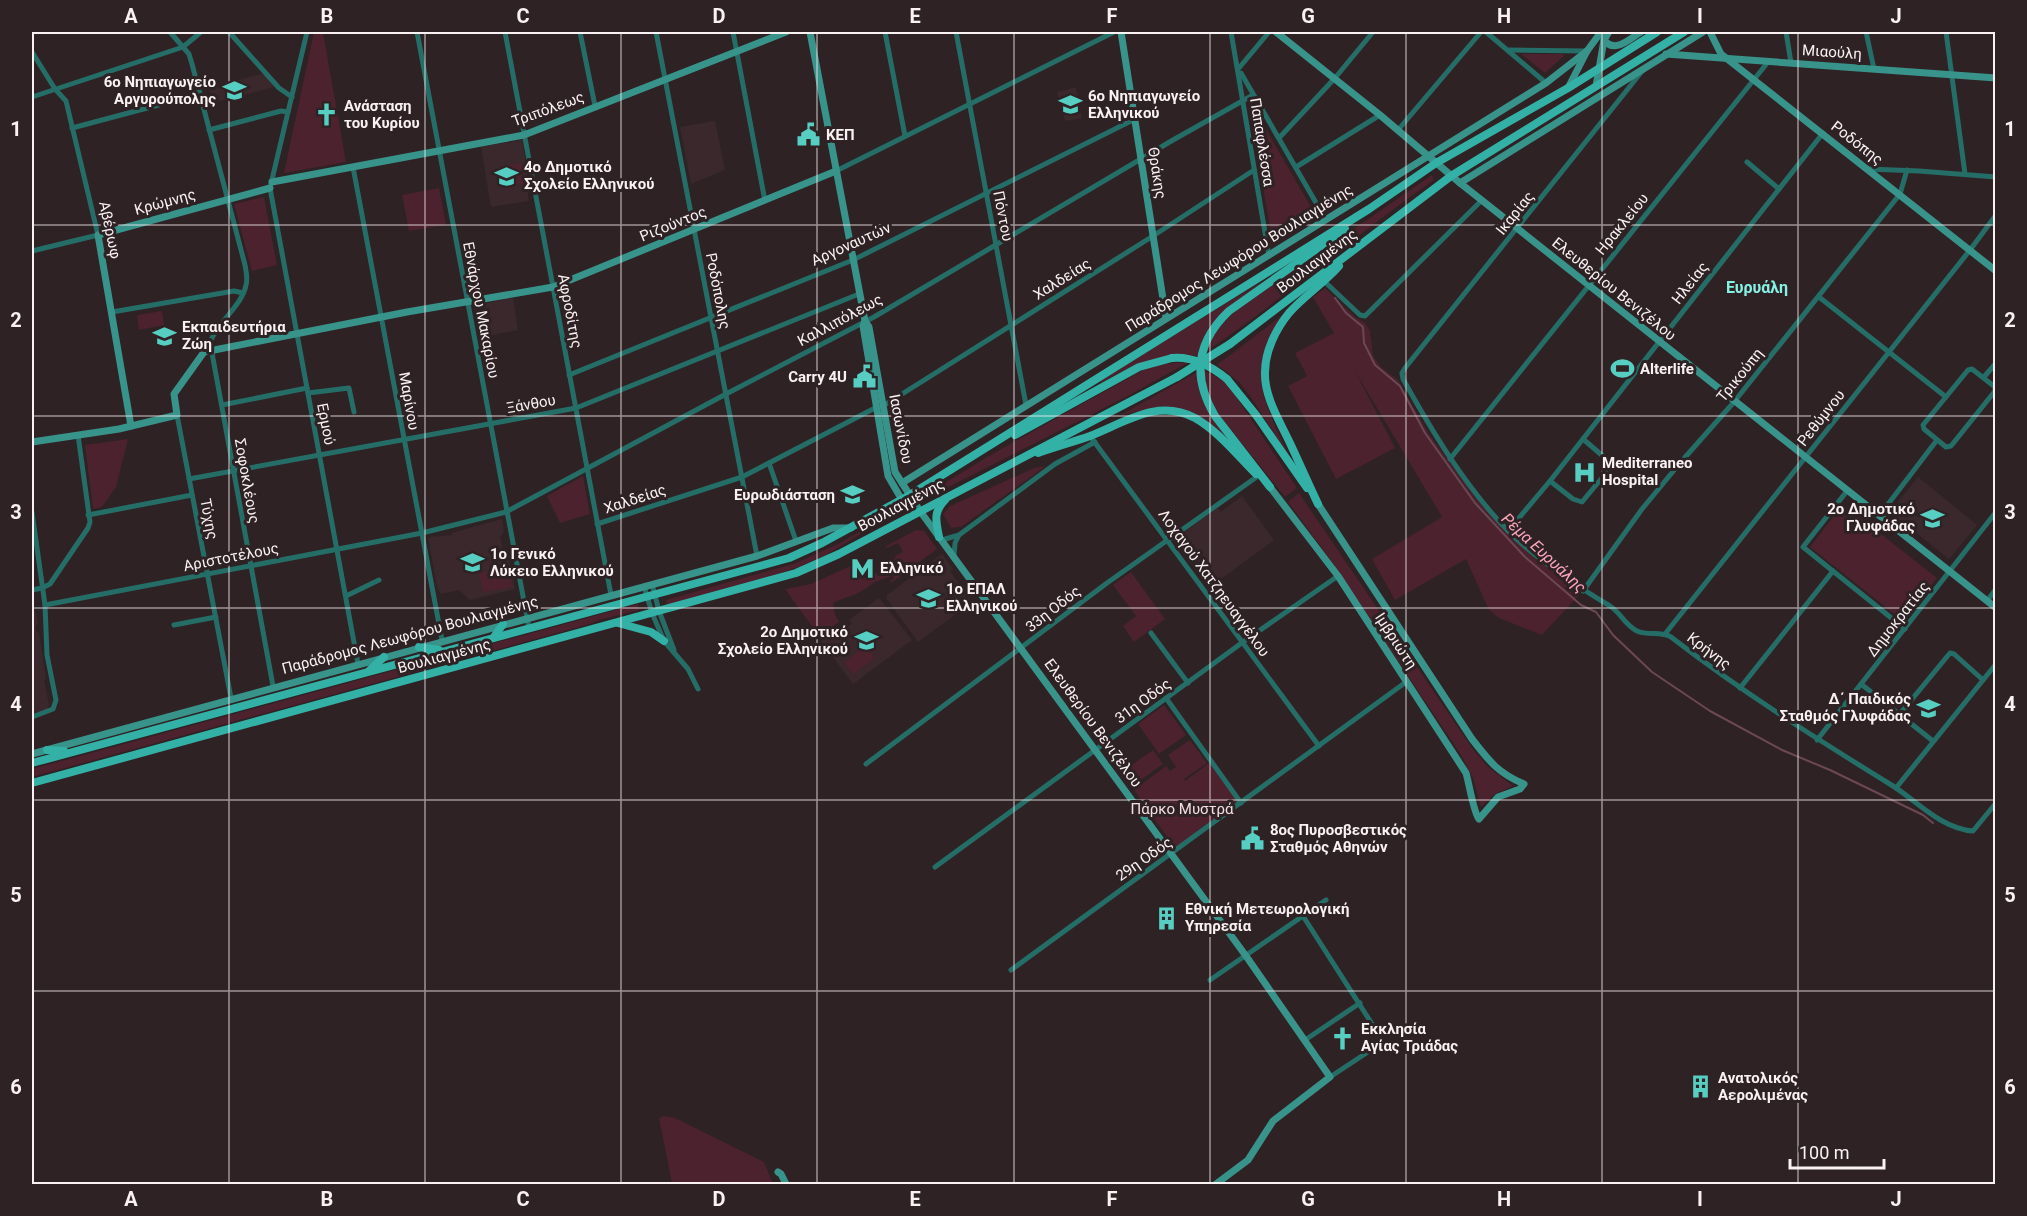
<svg xmlns="http://www.w3.org/2000/svg" width="2027" height="1216" viewBox="0 0 2027 1216" font-family="Roboto,sans-serif">
<style>
.built{fill:#3b282c}
.green{fill:#4b222d}
.lines{fill:none;stroke-linecap:round;stroke-linejoin:round}
.stream{stroke:#6c4855;stroke-width:2}
.street{stroke:#256e67;stroke-width:5}
.secondary{stroke:#38938a;stroke-width:7}
.primary{stroke:#33b1a6;stroke-width:8}
.primary-bridge{stroke:#33b1a6;stroke-width:8}
.grid{fill:none;stroke:#faf1f3;stroke-width:1.5;stroke-opacity:0.55}
.labels{text-anchor:middle;dominant-baseline:central;stroke-width:6;stroke-linejoin:round;paint-order:stroke}
.street-label{font-size:15px;fill:#faf1f3;stroke:#2e2224}
.poi-label{font-size:15px;font-weight:bold;fill:#faf1f3;stroke:#2e2224;text-anchor:start}
.park-label{font-size:15px;fill:#f4dee2;stroke:#2e2224}
.neighbourhood-label{font-size:16px;font-weight:bold;fill:#86f0e4;stroke:#2e2224}
.water-label{font-size:16px;font-style:italic;fill:#fba5ba;stroke:#2e2224}
.neatline{fill:none;stroke:#faf1f3;stroke-width:2}
.grid-label{font-size:20px;text-anchor:middle;font-weight:bold;fill:#faf1f3}
</style>
<rect width="100%" height="100%" fill="#2e2224"/>
<g class="built">
<polygon points="264,73 274,87 209,104 211,97 209,88"/>
<polygon points="1076,87 1082,118 1065,121 1057,92"/>
<polygon points="715,121 725,170 691,184 680,127"/>
<polygon points="522,140 528,174 525,178 529,201 491,207 481,147"/>
<polygon points="513,298 518,330 483,337 481,326 478,326 476,321 473,306"/>
<polygon points="1918,477 1977,525 1949,559 1890,512"/>
<polygon points="1242,496 1274,540 1209,588 1174,540 1217,508 1221,512"/>
<polygon points="502,519 504,532 500,537 505,559 509,559 515,589 470,600 459,590 441,594 437,587 428,537 452,535 452,533"/>
<polygon points="942,554 953,569 950,571 972,602 918,642 887,599 887,595"/>
<polygon points="879,598 912,640 853,684 821,641 831,634 838,634 852,624 849,620"/>
<polygon points="32,609 36,612 38,624 36,625 36,631 39,632 46,679 44,680 49,705 47,709 32,714"/>
</g>
<g class="green">
<polygon points="314,32 323,32 346,162 284,173"/>
<polygon points="1521,54 1563,54 1564,56 1545,73"/>
<polygon points="1251,107 1253,107 1315,214 1274,239 1272,238 1249,109"/>
<polygon points="521,163 524,184 512,185 512,188 508,189 503,184 501,166"/>
<path d="M 1432,175 L 1434,180 C 1356,234 1285,298 1207,351 C 1212,333 1225,321 1238,309 Z"/>
<polygon points="439,188 446,225 409,231 402,195"/>
<polygon points="264,197 277,265 252,271 234,204"/>
<path d="M 1269,277 L 1233,304 L 1198,356 C 1161,351 1133,365 1101,383 L 1100,381 Z"/>
<polygon points="1325,288 1355,317 1365,323 1370,331 1373,356 1382,368 1398,380 1429,434 1473,495 1503,529 1533,557 1581,593 1542,635 1499,618 1489,610 1466,559 1395,600 1372,559 1442,517 1355,371 1395,448 1336,479 1288,386 1307,376 1295,353 1334,333 1313,297"/>
<polygon points="162,311 164,325 139,330 137,315"/>
<path d="M 1281,316 C 1245,373 1264,401 1289,456 L 1250,396 L 1239,382 L 1217,365 Z"/>
<polygon points="1174,363 1187,363 1124,398 927,498 925,495 987,457 1143,370 1156,365"/>
<polygon points="1203,369 1223,381 1231,389 1297,488 1285,497 1215,410 1207,390"/>
<path d="M 1197,372 C 1202,405 1216,420 1235,446 C 1188,406 1180,400 1119,416 Z"/>
<polygon points="128,439 116,487 102,507 93,509 85,445"/>
<polygon points="1046,466 961,527 951,528 943,514 950,506 1034,468"/>
<polygon points="583,476 590,514 560,523 547,496"/>
<polygon points="1299,493 1472,748 1487,766 1513,786 1495,794 1481,807 1473,778 1461,755 1330,559 1288,502"/>
<polygon points="1843,504 1937,578 1903,621 1810,547"/>
<polygon points="898,509 899,511 826,555 798,567 757,581 667,605 666,600 796,563 840,543"/>
<polygon points="916,530 924,531 937,549 891,583 890,581 894,578 890,571 887,570 885,563 891,558 892,560 896,558 895,556 903,552 898,543 887,548 886,546"/>
<path d="M 855,564 L 850,573 L 853,577 L 865,578 L 875,572 L 878,576 L 883,573 L 891,577 C 873,580 873,585 860,592 C 851,597 842,598 833,603 L 835,615 L 839,622 L 819,636 L 785,589 L 811,584 Z"/>
<polygon points="509,568 512,587 483,592 479,573"/>
<polygon points="1131,572 1165,619 1134,642 1123,626 1136,616 1113,585"/>
<polygon points="638,604 639,610 599,620 590,624 32,777 32,769"/>
<polygon points="866,646 875,658 853,674 844,662"/>
<polygon points="1164,705 1186,735 1159,754 1138,724"/>
<polygon points="1190,740 1207,763 1184,779 1185,781 1209,763 1238,802 1175,848 1134,790 1166,766 1170,771 1176,767 1168,755"/>
<polygon points="1153,750 1163,764 1131,787 1120,773"/>
<polygon points="664,1116 675,1118 764,1162 773,1184 672,1184 659,1118"/>
</g>
<g class="lines">
<polyline class="stream" points="1335,298 1346,313 1363,327 1364,343 1375,365 1400,386 1425,433 1475,503 1525,557 1581,605 1596,612 1613,635 1652,672 1710,711 1782,750 1830,770 1923,815 1933,823"/>
<g class="street">
<path d="M 170,32 L 189,54 L 192,64 L 245,265 C 246,271 248,279 246,285 C 243,304 218,322 210,342 L 273,686"/>
<polyline points="229,32 279,88 292,97"/>
<polyline points="307,32 270,188 358,664"/>
<polyline points="417,32 529,628"/>
<polyline points="505,32 611,595"/>
<polyline points="580,32 595,106"/>
<polyline points="656,32 757,556"/>
<polyline points="733,32 765,201"/>
<polyline points="885,32 905,136"/>
<polyline points="956,32 1026,405"/>
<polyline points="1231,32 1269,256"/>
<polyline points="1486,32 1546,83"/>
<polyline points="1786,32 1791,63"/>
<polyline points="1866,32 1874,69"/>
<polyline points="1946,32 1965,174"/>
<polyline points="1509,50 1586,51"/>
<polyline points="32,52 55,89 66,101 98,235 32,251"/>
<polyline points="1239,68 1269,32"/>
<path d="M 1643,70 L 1405,368 L 1402,373 L 1403,379 C 1433,433 1466,488 1510,533 C 1540,562 1575,585 1610,606 C 1621,613 1625,625 1637,631 C 1648,636 1661,631 1671,637 C 1742,692 1817,739 1893,786 C 1918,802 1942,829 1973,831 L 1996,803"/>
<polyline points="1241,73 1326,220"/>
<polyline points="32,97 183,47 201,32"/>
<polyline points="72,128 200,94"/>
<polyline points="209,130 281,111 288,112"/>
<polyline points="1398,130 1481,32"/>
<polyline points="1279,138 1335,78 1373,32"/>
<polyline points="1747,162 1779,189"/>
<polyline points="353,167 442,640"/>
<polyline points="1296,167 1380,115"/>
<polyline points="1868,169 1919,171 1996,177"/>
<polyline points="836,171 1114,32"/>
<polyline points="1325,282 1360,315 1365,316 1482,200"/>
<polyline points="1819,297 1946,397"/>
<polyline points="112,312 234,291 243,293"/>
<polygon points="1972,369 1995,387 1995,391 1951,446 1946,447 1924,429 1923,425 1968,370"/>
<polyline points="569,375 853,260 1135,119"/>
<polyline points="1984,377 1996,363"/>
<polyline points="308,393 349,388 354,412"/>
<polyline points="222,405 307,388"/>
<polyline points="883,406 1153,236 1254,170"/>
<polyline points="177,415 231,698"/>
<polyline points="1090,436 1319,746"/>
<polyline points="1450,459 1768,62"/>
<polyline points="769,463 796,541"/>
<polyline points="189,479 576,408 859,294"/>
<polyline points="1550,481 1573,499 1582,502 1611,467 1611,463 1583,439"/>
<polyline points="1847,491 1803,547 1905,629"/>
<polyline points="32,512 45,605 47,655 56,700 53,709 32,717"/>
<polyline points="88,515 192,495"/>
<polyline points="1879,516 1937,440"/>
<polyline points="597,524 742,477 877,407"/>
<polyline points="1508,531 1550,481 1823,133"/>
<polyline points="942,540 959,535 1055,464 1095,442"/>
<polyline points="954,556 955,543 959,535"/>
<polyline points="652,584 659,611 674,650"/>
<polyline points="644,586 652,613 664,641 688,669 698,689"/>
<polyline points="32,590 42,588 50,584 88,528 90,522 78,435"/>
<polyline points="1583,591 1642,509 1680,463 1734,402 1900,194 1907,170"/>
<polyline points="346,596 379,580"/>
<polyline points="1987,601 1996,589"/>
<polyline points="45,605 422,533 506,512 726,394 874,317 1173,140 1253,95"/>
<polyline points="174,625 216,617"/>
<polyline points="1151,633 1188,683"/>
<polyline points="1665,634 1970,250 1996,215"/>
<polyline points="1861,684 1933,741"/>
<polyline points="1740,688 1833,571"/>
<polyline points="1166,698 1241,803"/>
<polyline points="1899,715 1950,653 1954,654 1983,680"/>
<polyline points="1817,740 1996,512"/>
<polyline points="866,764 1107,583 1258,476"/>
<polyline points="1896,788 1996,664"/>
<polyline points="935,867 1243,642 1338,576"/>
<polyline points="1303,916 1381,1038 1380,1044 1330,1077"/>
<polyline points="1011,970 1406,682"/>
<polyline points="1210,980 1326,900"/>
<polyline points="1305,1040 1360,1003"/>
</g>
<g class="secondary">
<polyline points="810,32 865,321 863,326 888,476 902,500 918,509"/>
<polyline points="1121,32 1166,318"/>
<polyline points="1276,32 1380,115 1460,183 1996,608"/>
<polyline points="1710,32 1721,54 1996,271"/>
<path d="M 1604,40 C 1615,54 1629,39 1641,32"/>
<polyline points="1666,54 1996,78"/>
<polyline points="1596,86 1604,40 1609,32"/>
<polyline points="1568,88 1587,51 1601,32"/>
<polyline points="272,182 524,135 786,32"/>
<polyline points="1460,183 1703,32"/>
<polyline points="865,321 869,327 895,472 920,511 1246,956 1330,1077 1273,1121 1248,1160 1216,1184"/>
<polyline points="131,426 98,235 270,188"/>
<polyline points="32,442 119,429 177,415 174,394 204,352 407,312 553,287 836,171"/>
<polyline points="902,483 1546,83 1587,51"/>
<path d="M 1270,487 L 1338,576 L 1466,773 C 1469,783 1474,814 1479,819 L 1498,797 L 1520,789 L 1524,784 C 1498,773 1489,761 1472,739 L 1318,504"/>
<polyline points="32,754 757,556 833,528 851,528"/>
<polyline points="778,1172 781,1174 786,1184"/>
</g>
<g class="primary">
<polyline points="1230,344 1451,176 1684,32"/>
<polyline points="1227,379 1256,415 1307,488"/>
<polyline points="1015,435 1139,367 1172,358"/>
<path d="M 1038,453 C 1055,447 1073,442 1090,436 C 1124,423 1157,398 1195,418 C 1218,431 1237,455 1256,474"/>
<path d="M 1270,487 L 1215,416 C 1192,377 1196,342 1229,311 L 1345,229"/>
<path d="M 1318,504 C 1308,483 1299,462 1289,441 C 1279,420 1264,396 1265,372 C 1265,351 1276,329 1289,313 C 1304,296 1324,283 1339,266"/>
<path d="M 939,537 C 936,521 933,512 945,500"/>
<polyline points="618,623 651,632 664,641"/>
<polyline points="494,637 503,624"/>
<polyline points="419,647 439,650"/>
<polyline points="370,670 384,657"/>
<polyline points="47,750 64,751"/>
<polyline points="32,763 756,567 789,558 822,543 910,495 1369,209 1436,163 1568,88 1657,32"/>
<polyline points="32,783 796,573 839,554 1177,377"/>
</g>
<g class="primary-bridge">
<path d="M 1172,358 C 1193,356 1211,366 1227,379"/>
<polyline points="1177,377 1230,344"/>
</g>
</g>
<path class="grid" d="M 229,32 L 229,1184M 425,32 L 425,1184M 621,32 L 621,1184M 817,32 L 817,1184M 1014,32 L 1014,1184M 1210,32 L 1210,1184M 1406,32 L 1406,1184M 1602,32 L 1602,1184M 1798,32 L 1798,1184M 32,225 L 1996,225M 32,416 L 1996,416M 32,608 L 1996,608M 32,800 L 1996,800M 32,991 L 1996,991"/>
<defs>
<symbol id="school-bare" viewBox="-9 -9 18 18"><path d="M0-5L7-2L0 1L-7-2ZM-4 1L0 2.5L4 1V4Q0 6-4 4Z" fill="#57cec2" stroke="#2e2224" stroke-width="2.5" paint-order="stroke"/></symbol>
<symbol id="church-bare" viewBox="-9 -9 18 18"><path d="M-1.2-6h2.4v3.5h3.3v2.4h-3.3V6h-2.4V-.1h-3.3v-2.4h3.3Z" fill="#57cec2" stroke="#2e2224" stroke-width="2.5" paint-order="stroke"/></symbol>
<symbol id="civic-bare" viewBox="-9 -9 18 18"><path d="M-.6-6.5H3V-4.5H.6V-3L4-1V1h2V6H-6V1h2V-1L-.6-3ZM-1.2 2.5V6h2.4V2.5Z" fill="#57cec2" stroke="#2e2224" stroke-width="2.5" paint-order="stroke"/></symbol>
<symbol id="stadium-bare" viewBox="-9 -9 18 18"><path d="M0-5a6.5 5 0 1 0 0 10a6.5 5 0 1 0 0-10ZM-3.5-1.8h7v3.6h-7Z" fill="#57cec2" stroke="#2e2224" stroke-width="2.5" paint-order="stroke"/></symbol>
<symbol id="hospital-bare" viewBox="-9 -9 18 18"><path d="M-5-5h3v3.5h4V-5h3V5h-3V1.5h-4V5h-3Z" fill="#57cec2" stroke="#2e2224" stroke-width="2.5" paint-order="stroke"/></symbol>
<symbol id="metro-bare" viewBox="-9 -9 18 18"><path d="M-5.5 5V-5H-3L0 0L3-5H5.5V5H3V-.5L0 4L-3-.5V5Z" fill="#57cec2" stroke="#2e2224" stroke-width="2.5" paint-order="stroke"/></symbol>
<symbol id="building-bare" viewBox="-9 -9 18 18"><path d="M-4-6H4V6H1V3H-1V6H-4ZM-2.5-4.3h1.7v1.8h-1.7ZM.8-4.3h1.7v1.8H.8ZM-2.5-1h1.7V.8h-1.7ZM.8-1h1.7V.8H.8Z" fill="#57cec2" stroke="#2e2224" stroke-width="2.5" paint-order="stroke"/></symbol>
</defs>
<g fill-rule="evenodd">
<use href="#school-bare" x="218" y="74" width="33" height="33"/>
<use href="#school-bare" x="1054" y="88" width="33" height="33"/>
<use href="#church-bare" x="310" y="98" width="33" height="33"/>
<use href="#civic-bare" x="792" y="118" width="33" height="33"/>
<use href="#school-bare" x="490" y="160" width="33" height="33"/>
<use href="#school-bare" x="148" y="320" width="33" height="33"/>
<use href="#stadium-bare" x="1606" y="352" width="33" height="33"/>
<use href="#civic-bare" x="848" y="360" width="33" height="33"/>
<use href="#hospital-bare" x="1568" y="456" width="33" height="33"/>
<use href="#school-bare" x="836" y="478" width="33" height="33"/>
<use href="#school-bare" x="1916" y="502" width="33" height="33"/>
<use href="#school-bare" x="456" y="546" width="33" height="33"/>
<use href="#metro-bare" x="846" y="552" width="33" height="33"/>
<use href="#school-bare" x="912" y="582" width="33" height="33"/>
<use href="#school-bare" x="850" y="624" width="33" height="33"/>
<use href="#school-bare" x="1912" y="692" width="33" height="33"/>
<use href="#civic-bare" x="1236" y="822" width="33" height="33"/>
<use href="#building-bare" x="1150" y="902" width="33" height="33"/>
<use href="#church-bare" x="1326" y="1022" width="33" height="33"/>
<use href="#building-bare" x="1684" y="1070" width="33" height="33"/>
</g>
<g class="labels">
<g class="street-label">
<text transform="translate(1832 52) rotate(4)">Μιαούλη</text>
<text transform="translate(548 109) rotate(-20)">Τριπόλεως</text>
<text transform="translate(1262 142) rotate(81)">Παπαφλέσσα</text>
<text transform="translate(1857 143) rotate(38)">Ροδόπης</text>
<text transform="translate(1157 173) rotate(81)">Θράκης</text>
<text transform="translate(165 202) rotate(-15)">Κρώμνης</text>
<text transform="translate(1515 213) rotate(-51)">Ικαρίας</text>
<text transform="translate(1003 216) rotate(79)">Πόντου</text>
<text transform="translate(673 224) rotate(-22)">Ριζούντος</text>
<text transform="translate(1622 224) rotate(-51)">Ηρακλείου</text>
<text transform="translate(110 230) rotate(78)">Αβέρωφ</text>
<text transform="translate(851 244) rotate(-24)">Αργοναυτών</text>
<text transform="translate(1239 258) rotate(-32)">Παράδρομος Λεωφόρου Βουλιαγμένης</text>
<text transform="translate(1317 261) rotate(-37)">Βουλιαγμένης</text>
<text transform="translate(1062 279) rotate(-32)">Χαλδείας</text>
<text transform="translate(1690 283) rotate(-52)">Ηλείας</text>
<text transform="translate(1614 289) rotate(39)">Ελευθερίου Βενιζέλου</text>
<text transform="translate(718 291) rotate(79)">Ροδόπολης</text>
<text transform="translate(481 310) rotate(79)">Εθνάρχου Μακαρίου</text>
<text transform="translate(570 311) rotate(79)">Αφροδίτης</text>
<text transform="translate(840 320) rotate(-28)">Καλλιπόλεως</text>
<text transform="translate(1740 375) rotate(-51)">Τρικούπη</text>
<text transform="translate(409 401) rotate(80)">Μαρίνου</text>
<text transform="translate(531 404) rotate(-10)">Ξάνθου</text>
<text transform="translate(1821 418) rotate(-52)">Ρεθύμνου</text>
<text transform="translate(326 424) rotate(79)">Ερμού</text>
<text transform="translate(901 429) rotate(79)">Ιασωνίδου</text>
<text transform="translate(247 481) rotate(80)">Σοφοκλέους</text>
<text transform="translate(635 499) rotate(-18)">Χαλδείας</text>
<text transform="translate(901 505) rotate(-28)">Βουλιαγμένης</text>
<text transform="translate(209 519) rotate(79)">Τύχης</text>
<text transform="translate(231 557) rotate(-11)">Αριστοτέλους</text>
<text transform="translate(1214 583) rotate(54)">Λοχαγού Χατζηευαγγέλου</text>
<text transform="translate(1053 609) rotate(-38)">33η Οδός</text>
<text transform="translate(1898 619) rotate(-52)">Δημοκρατίας</text>
<text transform="translate(410 635) rotate(-15)">Παράδρομος Λεωφόρου Βουλιαγμένης</text>
<text transform="translate(1396 641) rotate(57)">Ιμβριώτη</text>
<text transform="translate(1709 651) rotate(37)">Κρήνης</text>
<text transform="translate(444 656) rotate(-15)">Βουλιαγμένης</text>
<text transform="translate(1143 701) rotate(-36)">31η Οδός</text>
<text transform="translate(1093 723) rotate(54)">Ελευθερίου Βενιζέλου</text>
<text transform="translate(1144 859) rotate(-35)">29η Οδός</text>
</g>
<g class="poi-label">
<text x="216" y="82" text-anchor="end">6ο Νηπιαγωγείο<tspan x="216" dy="17">Αργυρούπολης</tspan></text>
<text x="1088" y="96">6ο Νηπιαγωγείο<tspan x="1088" dy="17">Ελληνικού</tspan></text>
<text x="344" y="106">Ανάσταση<tspan x="344" dy="17">του Κυρίου</tspan></text>
<text x="826" y="135">ΚΕΠ</text>
<text x="524" y="167">4ο Δημοτικό<tspan x="524" dy="17">Σχολείο Ελληνικού</tspan></text>
<text x="182" y="327">Εκπαιδευτήρια<tspan x="182" dy="17">Ζώη</tspan></text>
<text x="1640" y="369">Alterlife</text>
<text x="847" y="377" text-anchor="end">Carry 4U</text>
<text x="1602" y="463">Mediterraneo<tspan x="1602" dy="17">Hospital</tspan></text>
<text x="835" y="495" text-anchor="end">Ευρωδιάσταση</text>
<text x="1915" y="509" text-anchor="end">2ο Δημοτικό<tspan x="1915" dy="17">Γλυφάδας</tspan></text>
<text x="490" y="554">1ο Γενικό<tspan x="490" dy="17">Λύκειο Ελληνικού</tspan></text>
<text x="880" y="568">Ελληνικό</text>
<text x="946" y="589">1ο ΕΠΑΛ<tspan x="946" dy="17">Ελληνικού</tspan></text>
<text x="848" y="632" text-anchor="end">2ο Δημοτικό<tspan x="848" dy="17">Σχολείο Ελληνικού</tspan></text>
<text x="1911" y="699" text-anchor="end">Δ΄ Παιδικός<tspan x="1911" dy="17">Σταθμός Γλυφάδας</tspan></text>
<text x="1270" y="830">8ος Πυροσβεστικός<tspan x="1270" dy="17">Σταθμός Αθηνών</tspan></text>
<text x="1185" y="909">Εθνική Μετεωρολογική<tspan x="1185" dy="17">Υπηρεσία</tspan></text>
<text x="1361" y="1029">Εκκλησία<tspan x="1361" dy="17">Αγίας Τριάδας</tspan></text>
<text x="1718" y="1078">Ανατολικός<tspan x="1718" dy="17">Αερολιμένας</tspan></text>
</g>
<g class="park-label">
<text x="1182" y="809">Πάρκο Μυστρά</text>
</g>
<g class="neighbourhood-label">
<text x="1757" y="287">Ευρυάλη</text>
</g>
<g class="water-label">
<text transform="translate(1544 553) rotate(43)">Ρέμα Ευρυάλης</text>
</g>
</g>
<rect width="2027" height="1216" fill="none" stroke="#2e2224" stroke-width="66"/>
<path d="M1790 1159v9h94v-9" fill="none" stroke="#faf1f3" stroke-width="3"/>
<text x="1799" y="1159" font-size="18" fill="#faf1f3" stroke="#2e2224" stroke-width="4.5" paint-order="stroke">100 m</text>
<rect x="33" y="33" width="1961" height="1150" class="neatline"/>
<g class="grid-label">
<text x="131" y="23">A</text>
<text x="327" y="23">B</text>
<text x="523" y="23">C</text>
<text x="719" y="23">D</text>
<text x="915" y="23">E</text>
<text x="1112" y="23">F</text>
<text x="1308" y="23">G</text>
<text x="1504" y="23">H</text>
<text x="1700" y="23">I</text>
<text x="1896" y="23">J</text>
<text x="16" y="136">1</text>
<text x="2010" y="136">1</text>
<text x="16" y="327">2</text>
<text x="2010" y="327">2</text>
<text x="16" y="519">3</text>
<text x="2010" y="519">3</text>
<text x="16" y="711">4</text>
<text x="2010" y="711">4</text>
<text x="16" y="902">5</text>
<text x="2010" y="902">5</text>
<text x="16" y="1094">6</text>
<text x="2010" y="1094">6</text>
<text x="131" y="1206">A</text>
<text x="327" y="1206">B</text>
<text x="523" y="1206">C</text>
<text x="719" y="1206">D</text>
<text x="915" y="1206">E</text>
<text x="1112" y="1206">F</text>
<text x="1308" y="1206">G</text>
<text x="1504" y="1206">H</text>
<text x="1700" y="1206">I</text>
<text x="1896" y="1206">J</text>
</g>
</svg>
